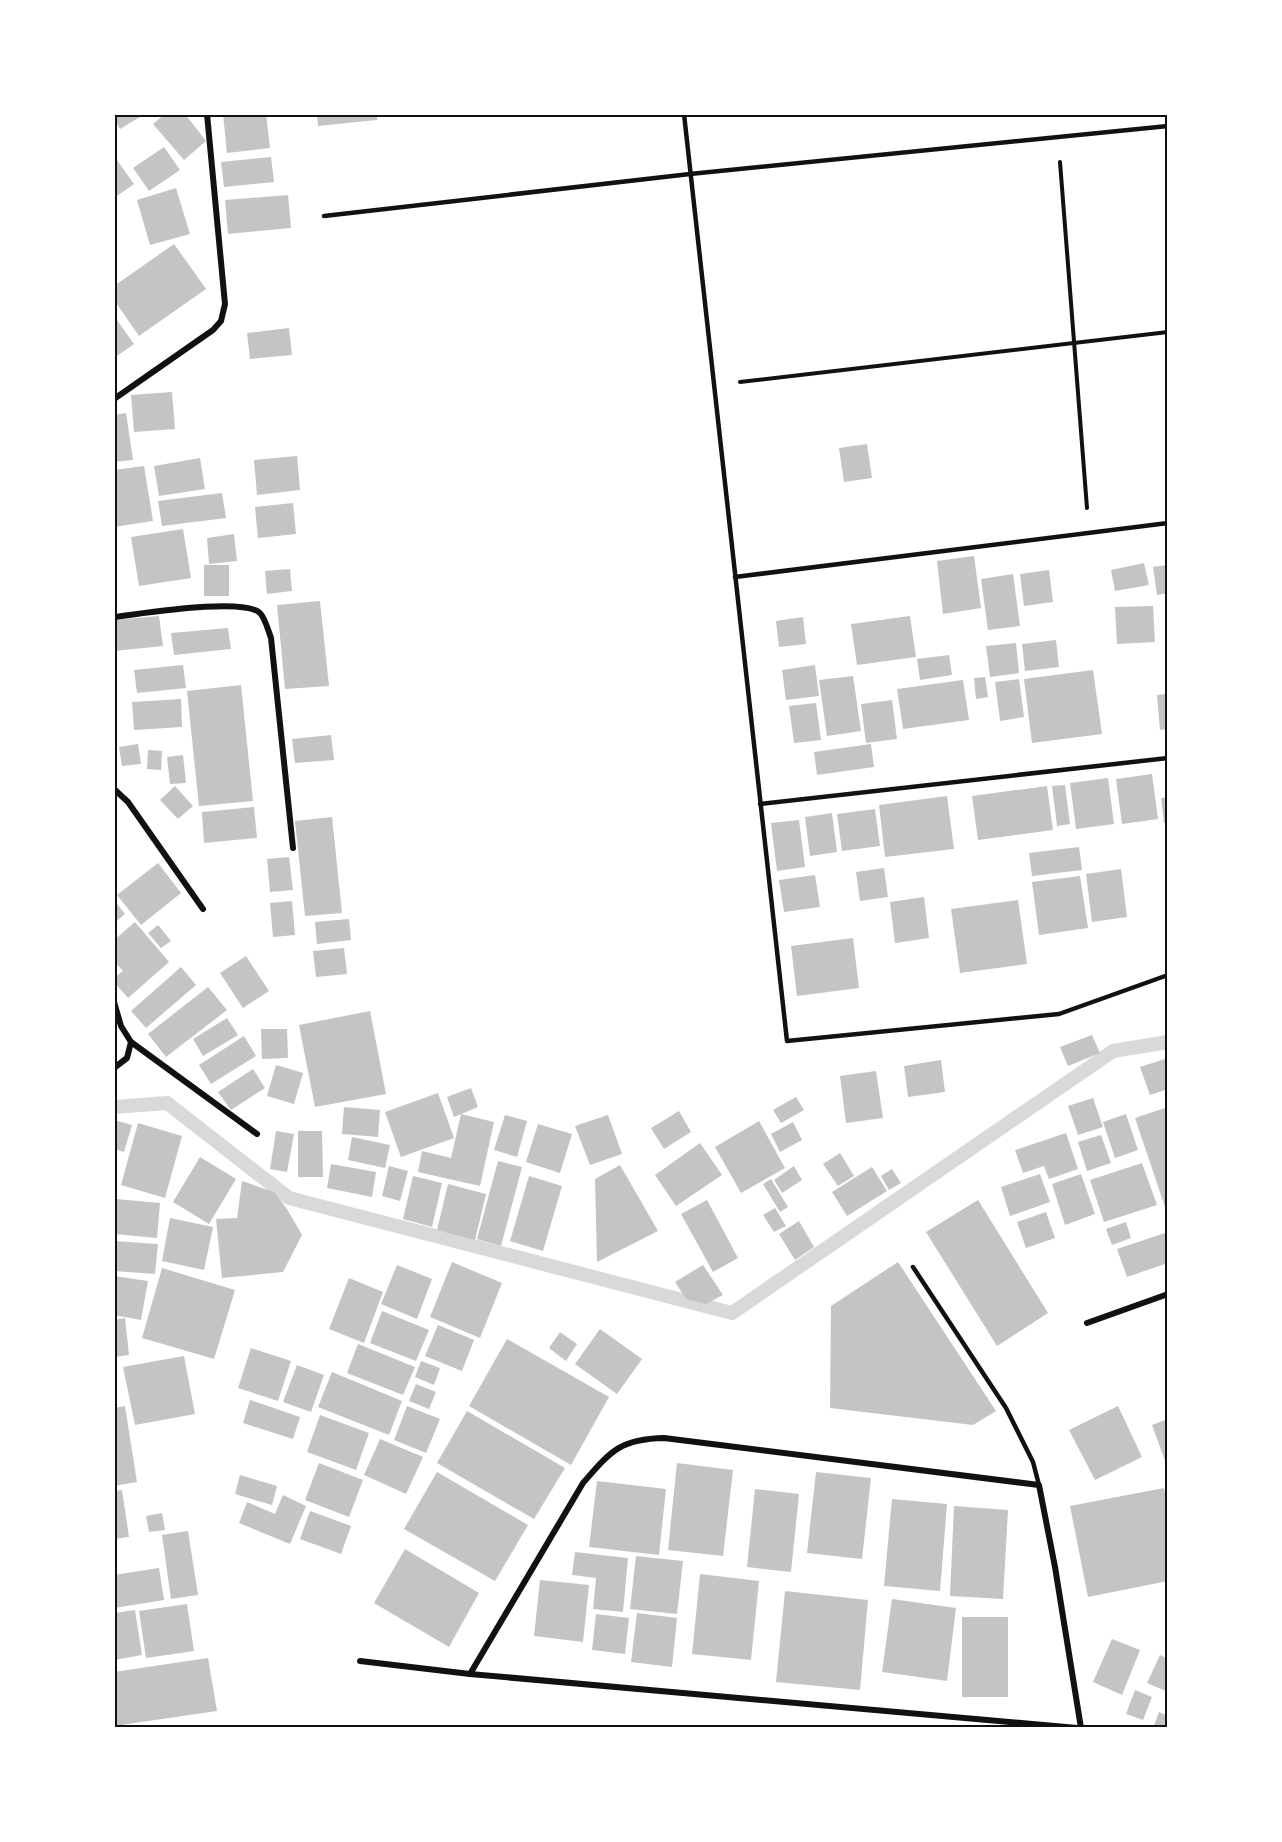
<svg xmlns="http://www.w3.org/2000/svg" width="1282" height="1842" viewBox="0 0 1282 1842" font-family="'IBM Plex Serif',serif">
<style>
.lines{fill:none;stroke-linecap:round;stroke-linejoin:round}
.stream{stroke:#d9d9d9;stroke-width:14}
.building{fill:#c4c4c4}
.path{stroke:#111;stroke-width:4}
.service{stroke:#111;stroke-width:4.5}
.minor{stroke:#111;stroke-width:6}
.neatline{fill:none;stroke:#111;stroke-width:2}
</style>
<rect width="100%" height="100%" fill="#fff"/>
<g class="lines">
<polyline class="stream" points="114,1107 167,1103 289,1198 732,1313 1113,1051 1168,1042"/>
</g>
<g class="building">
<polygon points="114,114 145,114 120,129 114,119"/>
<polygon points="165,114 185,114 206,141 184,160 153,124"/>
<polygon points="223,114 266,114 270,148 227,153"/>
<polygon points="317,114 377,114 377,120 318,126"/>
<polygon points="164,147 180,170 149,191 133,168"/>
<polygon points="114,156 134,184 114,198"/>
<polygon points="271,157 274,182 224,187 221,162"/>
<polygon points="176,188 190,234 150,245 137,200"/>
<polygon points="288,195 291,228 228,234 225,200"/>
<polygon points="174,244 206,289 139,336 114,300 114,286"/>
<polygon points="114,316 134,344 114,358"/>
<polygon points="289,328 292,355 250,359 247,333"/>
<polygon points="172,392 175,429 134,432 131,395"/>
<polygon points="126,413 133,460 114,462 114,415"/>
<polygon points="867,444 872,478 844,482 839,448"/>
<polygon points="297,456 300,490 257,495 254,460"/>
<polygon points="200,458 205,489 159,496 154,466"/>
<polygon points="144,466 153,521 114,527 114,470"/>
<polygon points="222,493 226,518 162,526 158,501"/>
<polygon points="293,503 296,534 258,538 255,507"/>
<polygon points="183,529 191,578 139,586 131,537"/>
<polygon points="234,534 237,561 209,564 207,538"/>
<polygon points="974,556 981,608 943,614 937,561"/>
<polygon points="1144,563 1149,585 1115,591 1111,570"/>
<rect x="204" y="565" width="25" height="31"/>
<polygon points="1168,565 1168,593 1157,595 1153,567"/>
<polygon points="290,569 292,591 267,594 265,571"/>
<polygon points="1049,570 1053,602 1024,606 1020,574"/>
<polygon points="1013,574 1020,626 988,630 981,579"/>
<polygon points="320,601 329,686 285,689 277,605"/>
<polygon points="1153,606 1155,642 1117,644 1115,607"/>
<polygon points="159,616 163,646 114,651 114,620"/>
<polygon points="910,616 916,657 857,665 851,624"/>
<polygon points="803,617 806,644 779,647 776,621"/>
<polygon points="228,628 231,649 174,655 171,633"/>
<polygon points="1056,640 1059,667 1025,671 1022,644"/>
<polygon points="1016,643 1019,673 990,677 986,646"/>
<polygon points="949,655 952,675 920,680 917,659"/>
<polygon points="183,665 186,688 137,693 134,670"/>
<polygon points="815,665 819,696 786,700 782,670"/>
<polygon points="1093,670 1102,734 1032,743 1024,679"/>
<polygon points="853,676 861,731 827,736 819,680"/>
<polygon points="985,677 988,697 976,699 974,678"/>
<polygon points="1019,679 1024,717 1000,721 995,682"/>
<polygon points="963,680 969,720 903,729 897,689"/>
<polygon points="241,685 253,801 199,806 187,691"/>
<polygon points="1168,694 1168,729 1160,730 1157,695"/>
<polygon points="181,699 182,727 134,730 132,702"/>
<polygon points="892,700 897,739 866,743 861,704"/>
<polygon points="816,703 821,740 794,743 789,706"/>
<polygon points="331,735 334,760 295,763 292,739"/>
<polygon points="138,744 141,764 122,766 119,747"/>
<polygon points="871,744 874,767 817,775 814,752"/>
<polygon points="148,750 162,751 161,770 147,769"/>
<polygon points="183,755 186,783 170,784 167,757"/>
<polygon points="1152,774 1158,819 1122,824 1116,779"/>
<polygon points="1108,778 1114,824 1076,829 1070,783"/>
<polygon points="1065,785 1070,824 1057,826 1052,786"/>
<polygon points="175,786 193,806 178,819 160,800"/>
<polygon points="1047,786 1053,830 978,840 972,796"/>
<polygon points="947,796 954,849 885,857 879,805"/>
<polygon points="1168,797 1168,822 1164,823 1161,798"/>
<polygon points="254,807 257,838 204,843 202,812"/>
<polygon points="875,809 880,846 842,851 837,814"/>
<polygon points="832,813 837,852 810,856 805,817"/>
<polygon points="332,817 342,913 305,916 295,821"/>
<polygon points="799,820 805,867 777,871 771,823"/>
<polygon points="1079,847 1082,870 1032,876 1029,853"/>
<polygon points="289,857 293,890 270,892 267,859"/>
<polygon points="158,863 181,893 141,925 117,895"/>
<polygon points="884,868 888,897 860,901 856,872"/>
<polygon points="1121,869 1127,917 1092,922 1086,874"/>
<polygon points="815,875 820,907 784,912 779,880"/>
<polygon points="1080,876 1088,928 1039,935 1032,882"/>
<polygon points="924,897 929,938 895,943 890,902"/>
<polygon points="114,900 125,914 114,923"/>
<polygon points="1018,900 1027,964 960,973 951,909"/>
<polygon points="292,901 295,935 273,937 270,903"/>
<polygon points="349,919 351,940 317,944 315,922"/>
<polygon points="135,922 169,962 128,998 114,982 114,978 123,971 114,961 114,940"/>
<polygon points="158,925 171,941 161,948 148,933"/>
<polygon points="853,938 859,988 797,996 791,946"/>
<polygon points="344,948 347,974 316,977 313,951"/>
<polygon points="246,956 269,991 243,1008 220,973"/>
<polygon points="181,967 196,985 146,1028 131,1011"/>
<polygon points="208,987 227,1010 166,1057 148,1034"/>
<polygon points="370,1011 386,1094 315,1107 299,1025"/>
<polygon points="227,1018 238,1035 203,1056 193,1039"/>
<polygon points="261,1029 287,1029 288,1058 262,1059"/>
<polygon points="1092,1035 1100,1053 1068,1066 1060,1047"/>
<polygon points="244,1036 256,1056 211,1084 199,1065"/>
<polygon points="1168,1058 1168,1089 1150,1095 1140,1067"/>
<polygon points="941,1060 945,1092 908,1097 904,1066"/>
<polygon points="276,1065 303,1073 294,1104 267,1096"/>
<polygon points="253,1069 265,1088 231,1110 218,1092"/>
<polygon points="876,1071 883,1118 846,1123 840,1076"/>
<polygon points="471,1088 478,1107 454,1117 447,1097"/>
<polygon points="438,1093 454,1138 401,1157 385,1112"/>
<polygon points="796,1097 804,1110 781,1123 773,1110"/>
<polygon points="1093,1098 1103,1127 1078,1135 1068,1106"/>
<polygon points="344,1107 380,1110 378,1137 342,1134"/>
<polygon points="1168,1107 1168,1216 1135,1118"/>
<polygon points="679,1111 691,1132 664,1149 651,1128"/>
<polygon points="461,1114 494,1122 480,1186 418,1172 422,1151 451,1158"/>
<polygon points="1126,1114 1138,1150 1115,1158 1103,1122"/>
<polygon points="505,1115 527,1121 517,1157 494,1150"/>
<polygon points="608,1115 622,1154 590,1165 575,1126"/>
<polygon points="114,1120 132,1125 124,1152 114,1149"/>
<polygon points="759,1121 785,1168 741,1193 715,1147"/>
<polygon points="793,1122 802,1140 780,1152 771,1134"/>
<polygon points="138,1123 182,1136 165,1198 121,1185"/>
<polygon points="538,1124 572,1134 560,1173 526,1162"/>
<polygon points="276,1131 294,1134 287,1172 270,1169"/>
<polygon points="298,1131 322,1131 323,1177 298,1177"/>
<polygon points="1066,1133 1078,1169 1049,1179 1044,1166 1023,1173 1015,1150"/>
<polygon points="1101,1135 1111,1163 1087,1171 1078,1142"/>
<polygon points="352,1137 390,1145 385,1168 348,1160"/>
<polygon points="700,1143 722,1175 676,1206 655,1175"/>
<polygon points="840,1153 854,1176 838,1186 823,1164"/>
<polygon points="200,1157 236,1179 209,1224 173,1202"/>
<polygon points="498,1161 522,1167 501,1246 477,1239"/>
<polygon points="1142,1163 1157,1205 1104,1222 1090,1180"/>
<polygon points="331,1164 376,1172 372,1197 327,1188"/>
<polygon points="620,1165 658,1231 597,1262 595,1179"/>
<polygon points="389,1166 408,1171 400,1201 382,1196"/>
<polygon points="794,1166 802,1180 782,1193 774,1180"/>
<polygon points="872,1167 887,1191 847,1216 832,1192"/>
<polygon points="892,1169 901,1183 889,1190 881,1176"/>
<polygon points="1040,1174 1050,1202 1010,1216 1001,1187"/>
<polygon points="1081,1174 1095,1214 1065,1225 1052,1184"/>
<polygon points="413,1176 442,1183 432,1227 403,1219"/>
<polygon points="529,1176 562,1186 543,1251 510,1241"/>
<polygon points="771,1179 788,1207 780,1212 763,1184"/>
<polygon points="242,1181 274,1192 287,1209 302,1235 283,1272 222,1278 216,1219 237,1218"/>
<polygon points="448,1184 486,1194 475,1240 437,1230"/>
<polygon points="116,1199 160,1203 157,1238 114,1234"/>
<polygon points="707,1200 738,1258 713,1272 681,1214"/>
<polygon points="978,1200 1048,1313 997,1346 926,1232"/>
<polygon points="775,1208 786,1226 774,1232 763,1215"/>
<polygon points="1046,1212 1055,1238 1026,1248 1017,1222"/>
<polygon points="170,1218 213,1227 204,1270 162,1261"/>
<polygon points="799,1221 814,1247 795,1260 779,1234"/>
<polygon points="1126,1222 1131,1238 1112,1245 1106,1229"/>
<polygon points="1168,1232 1168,1263 1127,1277 1117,1249"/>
<polygon points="114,1241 158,1244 155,1274 114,1271"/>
<polygon points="452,1262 502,1283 480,1338 430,1317"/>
<polygon points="898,1262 996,1411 973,1425 830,1408 831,1306"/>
<polygon points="397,1265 432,1279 417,1319 381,1304"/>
<polygon points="703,1265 723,1295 706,1304 686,1299 675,1282"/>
<polygon points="162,1268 235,1290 214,1359 142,1338"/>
<polygon points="114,1276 148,1281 141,1320 114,1315"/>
<polygon points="349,1278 383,1292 364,1343 329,1329"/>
<polygon points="382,1311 429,1330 416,1361 370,1343"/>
<polygon points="125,1318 129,1355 114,1357 114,1320"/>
<polygon points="438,1325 474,1340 462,1371 425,1356"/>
<polygon points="600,1329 642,1359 617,1394 575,1364"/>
<polygon points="560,1332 577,1344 566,1361 549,1348"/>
<polygon points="507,1339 609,1397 571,1465 469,1406"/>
<polygon points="358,1344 415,1367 403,1395 347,1373"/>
<polygon points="251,1348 291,1361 278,1401 238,1388"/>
<polygon points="184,1356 195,1414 135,1425 123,1367"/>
<polygon points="421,1361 440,1368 434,1385 415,1377"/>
<polygon points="297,1365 324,1375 311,1412 283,1402"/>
<polygon points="332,1372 402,1401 389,1435 318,1407"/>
<polygon points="416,1384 436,1392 429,1409 409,1401"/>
<polygon points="250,1400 300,1417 293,1439 243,1423"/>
<polygon points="125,1406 137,1482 114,1486 114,1408"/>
<polygon points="407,1406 440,1419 426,1453 394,1440"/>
<polygon points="1118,1406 1142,1457 1095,1480 1069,1430"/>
<polygon points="467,1411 565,1468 534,1519 437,1463"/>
<polygon points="320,1415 369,1433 356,1470 307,1452"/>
<polygon points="1168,1419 1168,1469 1152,1425"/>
<polygon points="380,1439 423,1457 406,1494 364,1475"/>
<polygon points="319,1463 363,1480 349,1517 305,1500"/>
<polygon points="677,1463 733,1470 723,1556 668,1550"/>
<polygon points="437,1472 528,1525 495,1581 404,1529"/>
<polygon points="816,1472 871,1478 862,1559 807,1553"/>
<polygon points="240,1475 277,1486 272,1505 235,1494"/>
<polygon points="597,1481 666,1489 659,1555 589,1547"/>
<polygon points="1164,1488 1168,1507 1168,1581 1088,1597 1070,1506"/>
<polygon points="755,1489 799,1494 791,1572 747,1567"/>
<polygon points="122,1490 129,1537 114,1539 114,1491"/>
<polygon points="283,1495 306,1506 290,1544 239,1523 247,1502 275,1514"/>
<polygon points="892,1499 947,1504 940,1591 884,1586"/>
<polygon points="954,1506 1008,1510 1003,1599 950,1596"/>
<polygon points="310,1511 351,1526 341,1554 300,1539"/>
<polygon points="162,1513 165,1530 149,1532 146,1516"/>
<polygon points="188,1531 198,1595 171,1599 162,1535"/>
<polygon points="405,1549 479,1593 449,1647 374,1603"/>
<polygon points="575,1552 628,1558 623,1612 593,1609 596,1578 572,1575"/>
<polygon points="636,1556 683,1561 677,1614 630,1609"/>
<polygon points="159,1568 164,1600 114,1608 114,1575"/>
<polygon points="700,1574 759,1581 751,1660 692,1654"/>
<polygon points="540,1580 589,1585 583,1642 534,1636"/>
<polygon points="785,1591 868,1600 860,1690 776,1682"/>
<polygon points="892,1599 956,1608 947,1681 882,1672"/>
<polygon points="187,1604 194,1651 146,1658 139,1611"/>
<polygon points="135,1610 142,1655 114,1660 114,1613"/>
<polygon points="637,1613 677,1618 672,1667 631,1662"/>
<polygon points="596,1614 629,1618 625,1654 592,1650"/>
<rect x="962" y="1617" width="46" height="80"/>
<polygon points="1112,1639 1140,1650 1122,1695 1093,1682"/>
<polygon points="1160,1655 1168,1659 1168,1692 1147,1683"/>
<polygon points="208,1658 217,1711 114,1726 114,1672"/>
<polygon points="1135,1690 1152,1697 1143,1720 1126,1714"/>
<polygon points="1159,1712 1168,1716 1168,1728 1153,1728"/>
</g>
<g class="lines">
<g class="path">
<polyline points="1060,162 1087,508"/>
<polyline points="740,382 1168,332"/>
</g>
<g class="service">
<polyline points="684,114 787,1041 1059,1014 1168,975"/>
<polyline points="324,216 690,174 1168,126"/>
<polyline points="735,577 1168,523"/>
<polyline points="760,804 1168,758"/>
<polyline points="913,1267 1006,1408 1033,1462 1039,1485"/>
</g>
<g class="minor">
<polyline points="114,399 213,330 221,321 225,304 207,114"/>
<path d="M 114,617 C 141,614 242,597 260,613 C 265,618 268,630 271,638 L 293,848"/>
<polyline points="114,789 128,802 203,909"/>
<polyline points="114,1002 121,1026 131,1042 127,1058 114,1068"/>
<polyline points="131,1042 257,1134"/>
<polyline points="1087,1323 1168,1294"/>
<polyline points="360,1661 470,1674 1077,1728"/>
<path d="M 470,1674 L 583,1483 C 611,1451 620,1439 664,1438 L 1039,1485 L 1055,1567 L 1081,1728"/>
</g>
</g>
<rect width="1282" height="1842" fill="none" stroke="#ffffff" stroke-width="231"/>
<rect x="116" y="116" width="1050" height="1610" class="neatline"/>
</svg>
